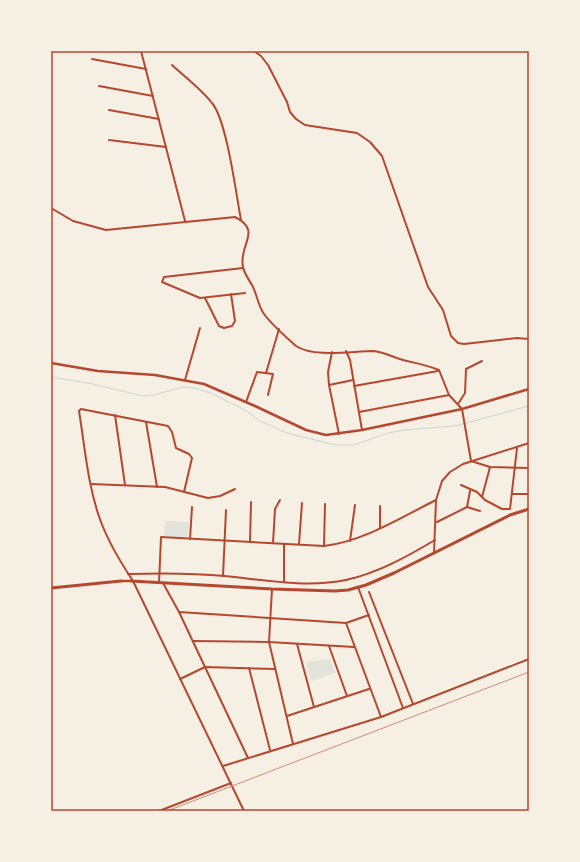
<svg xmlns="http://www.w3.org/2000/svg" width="580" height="862" viewBox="0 0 580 862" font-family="'Roboto Condensed',sans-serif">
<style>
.green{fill:#e2e4dc}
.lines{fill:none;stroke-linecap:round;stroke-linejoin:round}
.stream{stroke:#c9d6d2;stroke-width:1}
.minor{stroke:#b5482f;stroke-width:2}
.secondary{stroke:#b5482f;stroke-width:2.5}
.primary{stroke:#b5482f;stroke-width:3}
.rail{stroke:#cf8b77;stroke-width:1}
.neatline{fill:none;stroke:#b5482f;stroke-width:1.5}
</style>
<rect width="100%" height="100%" fill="#f6efe4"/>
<g class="green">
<polygon points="165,521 189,522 188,538 164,536"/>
<polygon points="330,659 336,673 311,681 306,662"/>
</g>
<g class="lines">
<polyline class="stream" points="51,377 93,384 143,396 154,395 183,387 195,388 211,393 245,410 260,421 287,433 335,445 354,445 388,433 404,430 455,426 529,406"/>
<g class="minor">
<polyline points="141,51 185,221"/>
<polyline points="254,51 261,56 268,65 287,102 290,112 296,119 305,125 357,133 370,142 382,156 428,287 443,310 451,336 458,343 464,344 517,338 529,339"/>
<polyline points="92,59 146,69"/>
<path d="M 172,65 C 185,77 201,89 212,103 C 227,121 236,194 241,220"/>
<polyline points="99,86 153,96"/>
<polyline points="109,110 159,119"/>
<polyline points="109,140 166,147"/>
<path d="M 51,208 L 73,221 L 106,230 L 235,217 C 263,231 238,245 243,267 C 244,273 249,280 252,285 C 257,294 258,306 264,314 C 272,325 286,337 296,346 C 314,358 352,351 373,351 C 384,352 392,357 403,360 C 415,363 427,365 439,370 L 449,395 L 462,409 L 471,461 L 490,467 L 529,468"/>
<polyline points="243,268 164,277 162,282 200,298 245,293"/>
<polyline points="205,298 219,326 224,328 232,326 235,321 231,294"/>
<polyline points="346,351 350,360 362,430"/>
<polyline points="332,352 328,372 329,385 339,434"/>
<polyline points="266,373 279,329"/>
<polyline points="185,380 200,328"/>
<polyline points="329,385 353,380"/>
<polyline points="354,386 438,371"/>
<polyline points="246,402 257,372 273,374 268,395"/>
<polyline points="458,404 465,393 466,369 482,361"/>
<polyline points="359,412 449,395"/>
<polyline points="115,415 125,485"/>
<polyline points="146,422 157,487"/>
<polyline points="91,484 165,487 208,498 220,496 235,489"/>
<polyline points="461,485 477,492 485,500 502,509 510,509 517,448"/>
<path d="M 184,492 L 192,458 L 189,454 L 176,448 L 172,432 L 168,426 L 81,409 L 79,411 C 85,448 88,488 101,522 C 109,543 121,563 133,581 L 244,811"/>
<polyline points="512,494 529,494"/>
<polyline points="482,497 490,467"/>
<polyline points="380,506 380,528"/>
<polyline points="467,507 480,511"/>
<polyline points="437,522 467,507 470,491"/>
<polyline points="190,539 192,507"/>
<polyline points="350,541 355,505"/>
<polyline points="250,542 251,502"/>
<polyline points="273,543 275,509 280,500"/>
<polyline points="299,544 302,503"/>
<polyline points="324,546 325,504"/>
<polyline points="434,553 436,500 442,481 450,472 463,464 529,443"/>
<path d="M 128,574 C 160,573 193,573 225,576 C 265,580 307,588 346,580 C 378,573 408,556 435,540"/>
<polyline points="223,576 226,510"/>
<polyline points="284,582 284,544"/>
<path d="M 159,583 L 161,537 L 324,546 C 364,541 400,518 436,500"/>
<polyline points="163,583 179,612 248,758"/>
<polyline points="358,587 403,708"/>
<polyline points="272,589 269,642 293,744"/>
<polyline points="369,592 413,704"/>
<polyline points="179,612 346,623 369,615"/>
<polyline points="346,623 381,717"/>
<polyline points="193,641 269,642 354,647"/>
<polyline points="297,644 314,707"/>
<polyline points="329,646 347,696"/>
<polyline points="249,668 270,750"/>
<polyline points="180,679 205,667 275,669"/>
<polyline points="287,716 369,689"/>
<polyline points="223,766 381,717 529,659"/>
<polyline points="159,811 231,783"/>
</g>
<g class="secondary">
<polyline points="51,363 98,371 155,375 204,384 255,406 306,430 326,435 362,430 462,409 529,389"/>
<polyline points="121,581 131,581"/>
</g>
<g class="primary">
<polyline points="131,581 272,589 335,591 348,590 366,585 394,573 510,515 529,509"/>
<polyline points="51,588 121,581"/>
</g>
<polyline class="rail" points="167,811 529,672"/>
</g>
<rect width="580" height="862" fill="none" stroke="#f6efe4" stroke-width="104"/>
<rect x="52" y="52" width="476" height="758" class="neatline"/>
</svg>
